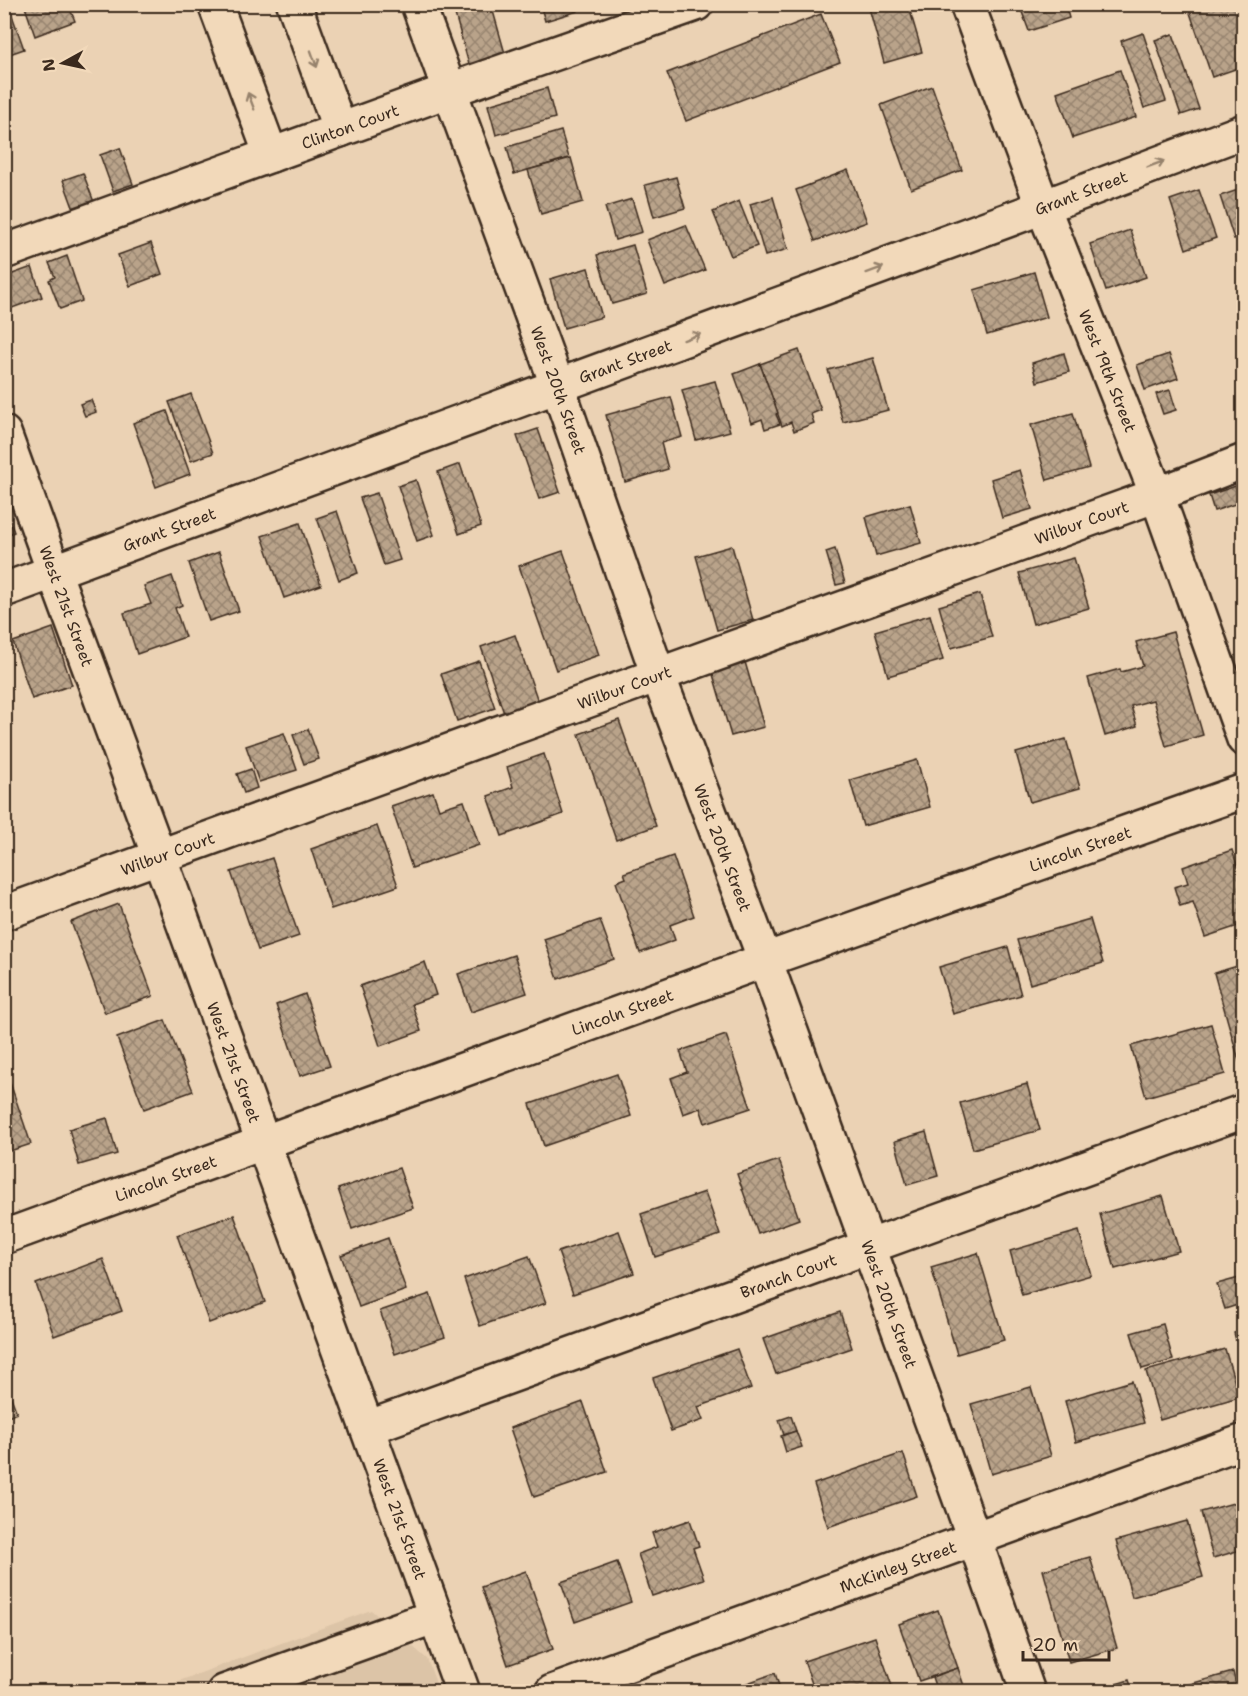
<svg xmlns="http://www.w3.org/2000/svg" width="1248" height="1696" viewBox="0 0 1248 1696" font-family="'Shantell Sans',sans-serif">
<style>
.built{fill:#dcc4a7}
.building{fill:url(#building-cross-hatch);stroke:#3b2a1e;stroke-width:1.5}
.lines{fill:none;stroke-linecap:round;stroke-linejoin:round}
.minor-casing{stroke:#3b2a1e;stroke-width:38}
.minor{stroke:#f2d9ba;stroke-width:33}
.oneway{stroke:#96826c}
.labels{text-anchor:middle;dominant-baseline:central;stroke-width:5;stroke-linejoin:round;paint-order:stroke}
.street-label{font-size:16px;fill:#3b2a1e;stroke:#f2d9ba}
</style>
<defs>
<pattern id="building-cross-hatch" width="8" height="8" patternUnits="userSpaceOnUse" patternTransform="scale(1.5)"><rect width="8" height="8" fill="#b9a38a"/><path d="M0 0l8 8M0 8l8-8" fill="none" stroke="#988570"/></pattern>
</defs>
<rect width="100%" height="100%" fill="#ebd2b4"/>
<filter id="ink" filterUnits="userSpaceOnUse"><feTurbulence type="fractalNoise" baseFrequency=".0167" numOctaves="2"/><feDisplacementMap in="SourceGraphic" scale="12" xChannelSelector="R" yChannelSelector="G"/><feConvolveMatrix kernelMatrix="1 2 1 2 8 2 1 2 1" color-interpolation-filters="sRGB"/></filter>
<g filter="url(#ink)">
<polygon class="built" points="371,1610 427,1659 439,1691 149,1692"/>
<g class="building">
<polygon points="4,4 8,4 24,49 4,56"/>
<polygon points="24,4 68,4 75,21 35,36"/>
<polygon points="463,4 491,4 506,57 470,68 453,7"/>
<polygon points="540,4 576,4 578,11 545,21"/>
<polygon points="868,4 908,4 922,52 884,63"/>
<polygon points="1019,4 1065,4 1069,18 1029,31"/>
<polygon points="1206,4 1244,4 1244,66 1212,77 1189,10"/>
<polygon points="821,14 840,62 686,121 667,73"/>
<polygon points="1143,33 1166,101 1144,108 1121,41"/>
<polygon points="1173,34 1199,109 1181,115 1155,40"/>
<polygon points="1120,70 1136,117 1073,138 1057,92"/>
<polygon points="932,86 962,170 911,189 881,105"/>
<polygon points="547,88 555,118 496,135 488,105"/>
<polygon points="561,131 569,158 514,174 507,147"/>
<polygon points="120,148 133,184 113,191 100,155"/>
<polygon points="571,158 583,202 541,214 528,170"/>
<polygon points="848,170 867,222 815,241 796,190"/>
<polygon points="83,173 94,202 74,210 63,180"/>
<polygon points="676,177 685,208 654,217 645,185"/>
<polygon points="1244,188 1244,236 1234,239 1220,196"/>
<polygon points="1199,190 1216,238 1186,249 1170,200"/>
<polygon points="773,197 788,249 765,256 750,204"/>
<polygon points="632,199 642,232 615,240 605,207"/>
<polygon points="739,201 757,246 731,256 713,212"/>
<polygon points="686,225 705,270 665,286 647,240"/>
<polygon points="1130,230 1146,277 1106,291 1090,244"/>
<polygon points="151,243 162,274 130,286 118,255"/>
<polygon points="633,245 647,294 612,304 597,255"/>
<polygon points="67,256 82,301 60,309 49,280 55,277 49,263"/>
<polygon points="32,267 42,297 4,311 4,277"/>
<polygon points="588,268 602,317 564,328 550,279"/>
<polygon points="1034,272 1047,317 987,335 974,290"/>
<polygon points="799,350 821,410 811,414 814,423 794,431 791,422 782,426 760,364"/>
<polygon points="1064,353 1069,372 1037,382 1032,363"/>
<polygon points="1169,354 1178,378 1145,390 1137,365"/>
<polygon points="873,358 888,410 843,422 828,370"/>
<polygon points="760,364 778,413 776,414 780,424 765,429 762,419 752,423 734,374"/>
<polygon points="715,381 730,431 696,440 682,390"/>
<polygon points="1170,390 1176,410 1163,414 1156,394"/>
<polygon points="191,394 213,453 191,461 169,402"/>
<polygon points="671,397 682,437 661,443 668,469 625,482 606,415"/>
<polygon points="91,400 96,412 85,416 80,404"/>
<polygon points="167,411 190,474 156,487 133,423"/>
<polygon points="1073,413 1089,468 1047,480 1031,425"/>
<polygon points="538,429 560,492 539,499 517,436"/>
<polygon points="460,464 481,526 459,534 438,472"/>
<polygon points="1020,470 1032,509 1002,518 991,479"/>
<polygon points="416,480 434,535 417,541 398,486"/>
<polygon points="1236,486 1241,502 1214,511 1209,495"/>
<polygon points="377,493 400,560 384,565 360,498"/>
<polygon points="910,504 921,543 876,556 866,517"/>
<polygon points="4,505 14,532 4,536"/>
<polygon points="337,511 358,573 339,580 317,518"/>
<polygon points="300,523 321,585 284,598 262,536"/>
<polygon points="732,546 753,620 717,630 696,556"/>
<polygon points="835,549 845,583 836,585 826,552"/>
<polygon points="563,551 599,655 556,670 519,566"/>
<polygon points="219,552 239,611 209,621 189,563"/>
<polygon points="1074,558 1089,608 1033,624 1019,573"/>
<polygon points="172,576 182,605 175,608 185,637 137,654 124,613 151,604 144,586"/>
<polygon points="980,594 992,637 951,648 939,606"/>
<polygon points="930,615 943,660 888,676 875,631"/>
<polygon points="53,628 72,685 32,699 13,642"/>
<polygon points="1173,632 1203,735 1166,746 1153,700 1131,706 1137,726 1105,736 1088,678 1120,669 1121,672 1143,666 1136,642"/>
<polygon points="515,635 539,704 505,716 481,647"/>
<polygon points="479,661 495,708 457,721 441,674"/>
<polygon points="745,662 764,727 731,736 712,671"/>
<polygon points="619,720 656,826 616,840 579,734"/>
<polygon points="308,729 319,759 304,764 293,735"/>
<polygon points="284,733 297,770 259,782 246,746"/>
<polygon points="1066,739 1080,788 1030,802 1016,753"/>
<polygon points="544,754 563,814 502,836 488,796 513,787 507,767"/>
<polygon points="917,760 930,807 863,826 850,780"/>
<polygon points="251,769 257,788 244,793 237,774"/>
<polygon points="433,792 439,809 464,801 479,845 412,868 391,806"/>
<polygon points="377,826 398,886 331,909 311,849"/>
<polygon points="1232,850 1244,885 1244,924 1205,937 1193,902 1180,906 1174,887 1188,883 1183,867"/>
<polygon points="673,856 694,916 670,925 675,940 640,953 616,882 626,878 624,873"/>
<polygon points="272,858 299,936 258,950 231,872"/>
<polygon points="119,904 153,996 105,1013 71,922"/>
<polygon points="1090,919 1103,963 1030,984 1017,940"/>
<polygon points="600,920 614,959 558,979 544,939"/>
<polygon points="1008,947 1021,995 953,1014 939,967"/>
<polygon points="514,955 527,993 471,1012 458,974"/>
<polygon points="425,962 436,995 412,1004 421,1031 380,1046 360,986"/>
<polygon points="1244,964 1244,1068 1241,1068 1214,973"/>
<polygon points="305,994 330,1066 300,1076 276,1005"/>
<polygon points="165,1020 193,1091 144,1109 117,1038"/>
<polygon points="1211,1024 1225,1074 1146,1097 1131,1046"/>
<polygon points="726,1035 751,1108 705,1123 700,1108 683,1114 671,1078 687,1072 680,1051"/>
<polygon points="6,1071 31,1144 4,1153 4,1072"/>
<polygon points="617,1074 631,1116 544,1146 530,1104"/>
<polygon points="1027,1084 1040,1130 973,1149 960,1103"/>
<polygon points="107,1118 117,1154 79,1165 69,1129"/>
<polygon points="926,1132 938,1176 907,1185 895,1141"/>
<polygon points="779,1160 799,1219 758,1234 737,1174"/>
<polygon points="399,1168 413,1208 352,1229 338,1189"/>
<polygon points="705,1192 720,1235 655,1257 641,1214"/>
<polygon points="1163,1196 1179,1251 1115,1269 1100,1214"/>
<polygon points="234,1215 265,1302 209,1323 177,1235"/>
<polygon points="619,1231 634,1273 573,1294 558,1252"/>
<polygon points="1079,1231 1091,1275 1022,1295 1010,1251"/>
<polygon points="388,1238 406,1290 359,1307 341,1255"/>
<polygon points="978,1253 1004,1340 957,1354 931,1267"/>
<polygon points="529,1256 546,1303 480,1326 464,1279"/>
<polygon points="103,1259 122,1311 54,1336 36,1284"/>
<polygon points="1239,1278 1244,1296 1244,1303 1225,1309 1217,1284"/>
<polygon points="430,1294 445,1337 395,1354 380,1311"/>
<polygon points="840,1312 852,1348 776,1374 763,1339"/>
<polygon points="1163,1324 1173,1360 1142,1369 1131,1333"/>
<polygon points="1244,1330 1244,1367 1234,1333"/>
<polygon points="737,1349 751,1388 698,1407 703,1420 671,1431 653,1378"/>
<polygon points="1225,1349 1239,1397 1160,1420 1146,1371"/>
<polygon points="1132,1381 1144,1423 1076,1442 1065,1401"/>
<polygon points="1031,1387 1051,1456 991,1474 971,1404"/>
<polygon points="8,1389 17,1413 4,1418 4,1390"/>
<polygon points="583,1402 607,1472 534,1497 510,1428"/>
<polygon points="791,1416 796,1431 784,1435 779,1420"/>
<polygon points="796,1431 802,1447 786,1452 781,1436"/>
<polygon points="903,1453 917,1496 828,1527 814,1484"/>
<polygon points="1244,1500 1244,1549 1213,1558 1201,1512"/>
<polygon points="690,1520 699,1546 693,1548 704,1579 652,1596 638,1554 657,1547 652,1533"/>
<polygon points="1187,1521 1203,1577 1132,1597 1116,1541"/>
<polygon points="1090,1557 1117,1648 1069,1662 1043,1570"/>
<polygon points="617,1562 631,1602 575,1622 561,1582"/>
<polygon points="526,1571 553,1649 508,1665 481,1587"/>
<polygon points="938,1610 958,1668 919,1681 899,1624"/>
<polygon points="875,1637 894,1692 815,1692 804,1661"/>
<polygon points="958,1668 966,1692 937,1692 932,1677"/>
<polygon points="1233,1672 1238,1692 1165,1692 1165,1691"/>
<polygon points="775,1673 781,1692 722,1692"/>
<polygon points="1129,1680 1133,1692 1091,1692"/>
</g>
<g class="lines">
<defs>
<g id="minor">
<polyline points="215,4 271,155"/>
<polyline points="294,4 340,130"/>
<path id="s1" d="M 418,4 L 558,387 L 658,675 L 765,960 L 974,1538 L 1028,1692"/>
<path id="s2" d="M 967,4 L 1043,207 L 1157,495 L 1244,739"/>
<path id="s3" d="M 4,252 L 450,90 L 696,4"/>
<path id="s4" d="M 4,433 L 54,572 L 159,856 L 463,1692"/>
<path id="s5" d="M 4,590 L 1043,207 L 1244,131"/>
<path id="s6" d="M 4,913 L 658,675 L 1157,495 L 1244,461"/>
<path id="s7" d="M 4,1237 L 765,960 L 1244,791"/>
<path id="s8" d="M 367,1428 L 1244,1111"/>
<polyline points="224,1692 436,1616"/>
<path id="s9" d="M 552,1692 L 1244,1441"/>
</g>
</defs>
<use href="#minor" class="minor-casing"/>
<use href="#minor" class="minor"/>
</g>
<defs><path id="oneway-shaft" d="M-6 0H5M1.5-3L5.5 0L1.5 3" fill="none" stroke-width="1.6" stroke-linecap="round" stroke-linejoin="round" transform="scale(1.5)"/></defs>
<g class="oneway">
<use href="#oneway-shaft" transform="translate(314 59) rotate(70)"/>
<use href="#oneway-shaft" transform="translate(251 101) rotate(-111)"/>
<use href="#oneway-shaft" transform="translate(1156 164) rotate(-21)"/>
<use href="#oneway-shaft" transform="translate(875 270) rotate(-20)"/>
<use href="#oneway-shaft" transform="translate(692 337) rotate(-20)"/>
</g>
</g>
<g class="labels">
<g class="street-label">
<text stroke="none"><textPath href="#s3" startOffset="368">Clinton Court</textPath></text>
<text stroke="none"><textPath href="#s5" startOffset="1148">Grant Street</textPath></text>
<text stroke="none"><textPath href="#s5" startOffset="662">Grant Street</textPath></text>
<text stroke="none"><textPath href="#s2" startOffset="393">West 19th Street</textPath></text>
<text stroke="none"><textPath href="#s1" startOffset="411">West 20th Street</textPath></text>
<text stroke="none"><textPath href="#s6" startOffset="1146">Wilbur Court</textPath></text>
<text stroke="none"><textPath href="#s5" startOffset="176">Grant Street</textPath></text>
<text stroke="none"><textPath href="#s4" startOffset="184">West 21st Street</textPath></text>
<text stroke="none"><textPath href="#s6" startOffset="660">Wilbur Court</textPath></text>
<text stroke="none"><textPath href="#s1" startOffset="897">West 20th Street</textPath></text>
<text stroke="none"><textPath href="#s7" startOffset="1144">Lincoln Street</textPath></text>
<text stroke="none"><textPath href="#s6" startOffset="174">Wilbur Court</textPath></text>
<text stroke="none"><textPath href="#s7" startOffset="658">Lincoln Street</textPath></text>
<text stroke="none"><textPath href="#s4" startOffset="670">West 21st Street</textPath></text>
<text stroke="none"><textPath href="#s7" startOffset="172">Lincoln Street</textPath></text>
<text stroke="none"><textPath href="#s8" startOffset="448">Branch Court</textPath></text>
<text stroke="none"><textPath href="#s1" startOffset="1383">West 20th Street</textPath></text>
<text stroke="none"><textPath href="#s4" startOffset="1156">West 21st Street</textPath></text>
<text stroke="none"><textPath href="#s9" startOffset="368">McKinley Street</textPath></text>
</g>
</g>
<rect width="1248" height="1696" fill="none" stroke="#f2d9ba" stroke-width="24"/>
<rect x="12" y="12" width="1224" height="1672" fill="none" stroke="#3b2a1e" stroke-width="2" filter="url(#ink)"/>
<g transform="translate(63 63) rotate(262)" stroke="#f2d9ba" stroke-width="4.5" paint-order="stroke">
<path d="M0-4.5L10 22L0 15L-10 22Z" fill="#3b2a1e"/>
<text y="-9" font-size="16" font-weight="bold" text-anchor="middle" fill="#3b2a1e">N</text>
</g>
<path d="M1023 1651v9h86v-9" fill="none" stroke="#3b2a1e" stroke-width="3"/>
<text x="1032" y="1651" font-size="18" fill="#3b2a1e" stroke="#f2d9ba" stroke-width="4.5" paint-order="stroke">20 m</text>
</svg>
